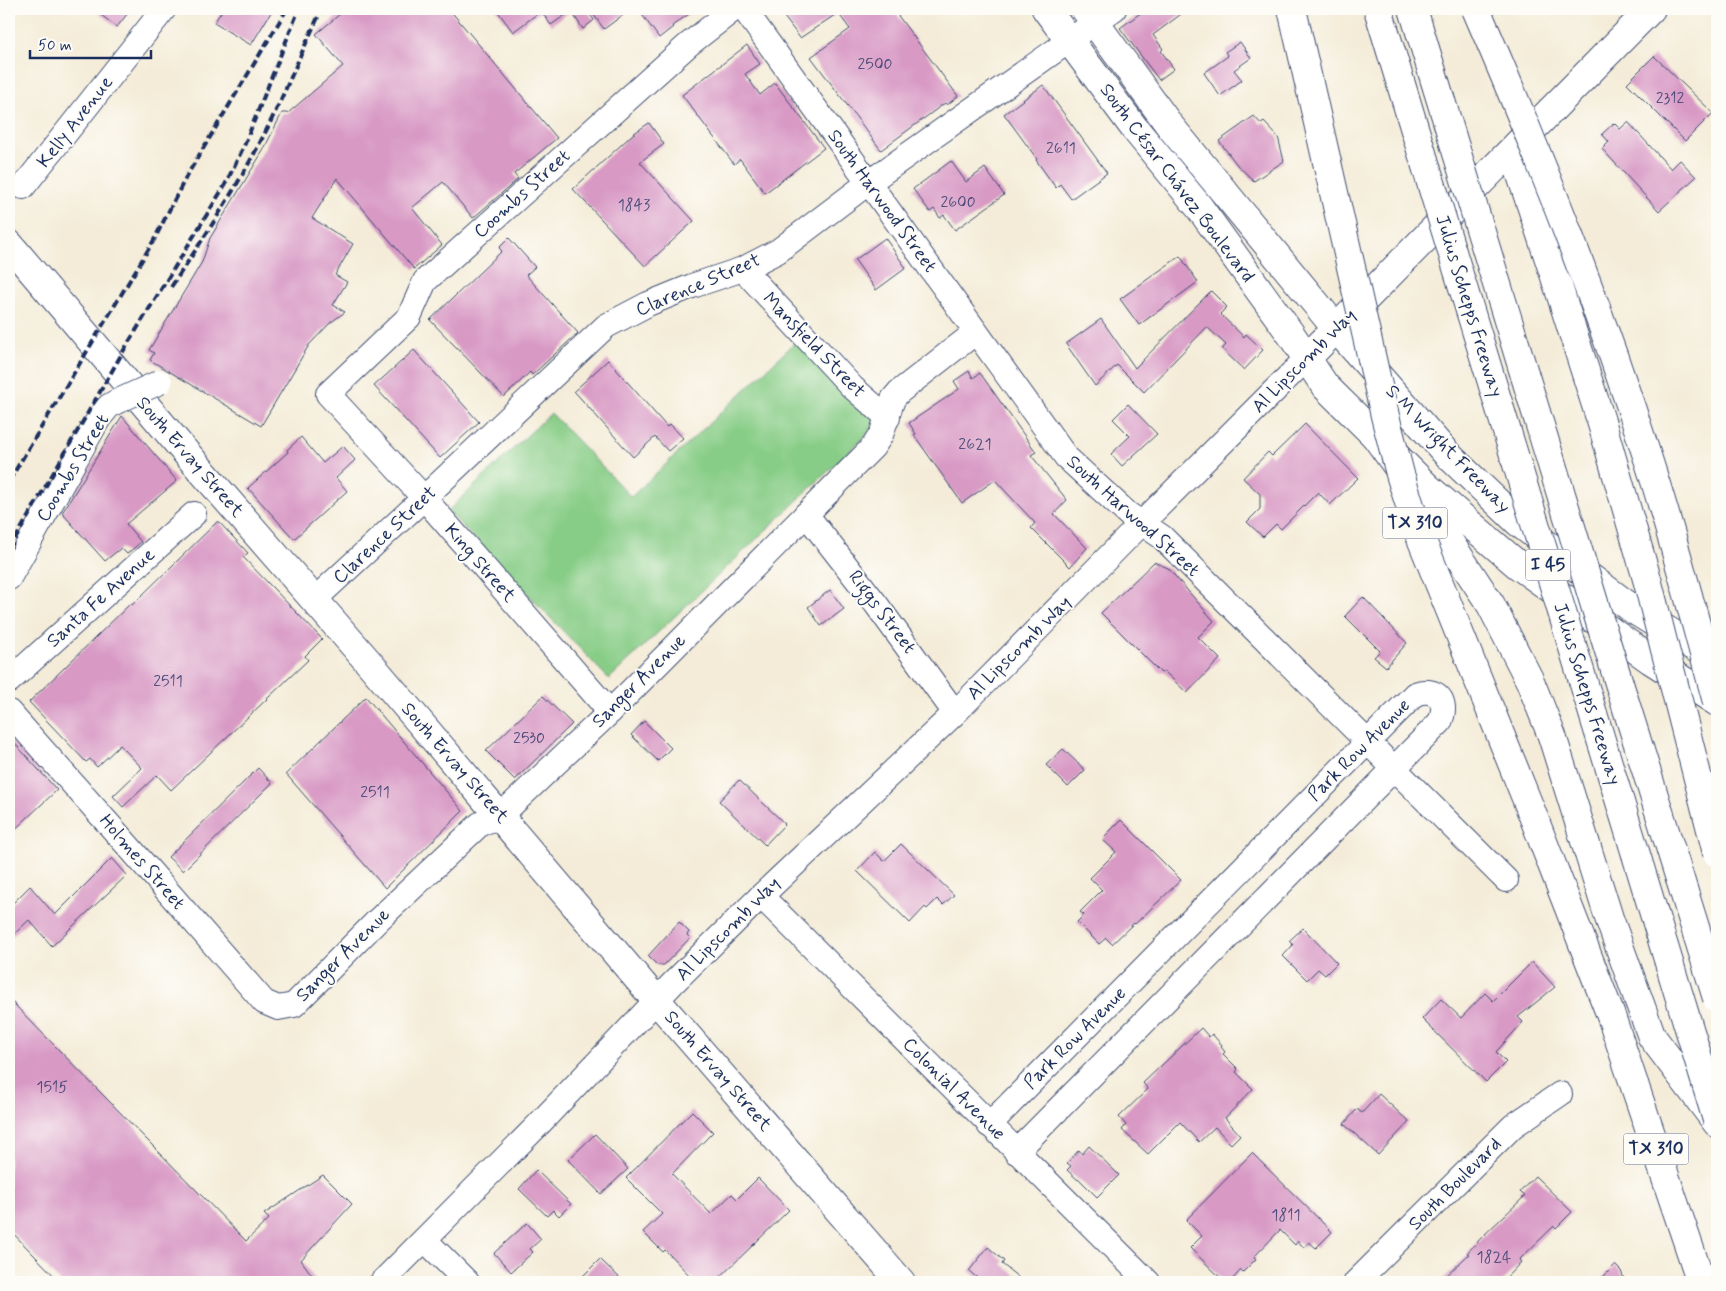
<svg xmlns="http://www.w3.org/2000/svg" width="1726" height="1291" viewBox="0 0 1726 1291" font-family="Mynerve,sans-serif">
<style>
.green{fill:#88cd87;stroke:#527e72}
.building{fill:#d899c5}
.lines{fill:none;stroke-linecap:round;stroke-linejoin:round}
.minor-casing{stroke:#3c4b70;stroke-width:26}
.major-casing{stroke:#3c4b70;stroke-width:30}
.highway-casing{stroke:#3c4b70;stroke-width:30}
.minor{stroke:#fff;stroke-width:24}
.major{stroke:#fff;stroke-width:28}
.highway{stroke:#fff;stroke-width:28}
.rail{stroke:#1b2f5e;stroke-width:4;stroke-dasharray:8 4;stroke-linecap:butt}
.minor-bridge-casing{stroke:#3c4b70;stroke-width:26;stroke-linecap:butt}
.highway-bridge-casing{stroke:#3c4b70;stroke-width:30;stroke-linecap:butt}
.minor-bridge{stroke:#fff;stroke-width:24}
.highway-bridge{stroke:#fff;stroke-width:28}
.labels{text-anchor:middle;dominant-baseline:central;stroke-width:4;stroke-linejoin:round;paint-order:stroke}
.number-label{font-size:16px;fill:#4a4a78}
.shield{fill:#fdfcf7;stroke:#5f6c8c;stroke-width:1}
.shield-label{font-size:18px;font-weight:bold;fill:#1b2f5e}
.street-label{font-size:19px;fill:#1b2f5e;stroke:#fdfcf7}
</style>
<rect width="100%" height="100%" fill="#fdfcf7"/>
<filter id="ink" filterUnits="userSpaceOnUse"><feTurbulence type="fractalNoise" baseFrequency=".02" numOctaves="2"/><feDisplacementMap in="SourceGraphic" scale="10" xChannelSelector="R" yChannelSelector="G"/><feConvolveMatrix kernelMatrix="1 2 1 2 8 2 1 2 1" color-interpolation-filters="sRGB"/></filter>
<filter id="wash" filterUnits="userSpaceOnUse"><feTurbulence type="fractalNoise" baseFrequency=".0096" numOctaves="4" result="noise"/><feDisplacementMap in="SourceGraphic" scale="20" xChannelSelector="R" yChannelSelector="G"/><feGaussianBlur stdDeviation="1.12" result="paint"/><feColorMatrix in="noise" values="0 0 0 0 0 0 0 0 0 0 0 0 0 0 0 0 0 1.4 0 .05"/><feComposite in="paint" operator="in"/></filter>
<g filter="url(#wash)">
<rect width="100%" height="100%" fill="#f4ecd8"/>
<polygon class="green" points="801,337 881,421 609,679 448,511 551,413 631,497"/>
<g id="blocks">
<g class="building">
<polygon points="93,9 131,9 117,27"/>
<polygon points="223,9 273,9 251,45 214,23"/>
<polygon points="346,9 449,9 557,138 514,174 518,179 473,218 443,182 412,208 442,245 414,269 337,178 312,218 353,244 335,275 347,282 333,305 345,312 330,323 309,345 261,426 150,360 154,353 149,350 202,262 210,238 263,151 282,113 288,113 343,66 316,34"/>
<polygon points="496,9 586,9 594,20 583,29 571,11 551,25 541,11 513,32"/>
<polygon points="600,9 631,9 604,29 593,14"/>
<polygon points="638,9 696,9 672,26 673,27 659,38"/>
<polygon points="778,9 893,9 958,96 947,105 945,103 881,150 811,57 850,29 838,13 800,38"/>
<polygon points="1146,9 1188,9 1153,35 1163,49 1161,51 1174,69 1159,80 1120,28"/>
<polygon points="1240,42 1251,58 1234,70 1242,80 1220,96 1204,73 1228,56 1225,52"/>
<polygon points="747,45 760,64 745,74 760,95 775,83 824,148 765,193 740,159 734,164 682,95"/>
<polygon points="1654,56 1713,113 1685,141 1627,83"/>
<polygon points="1043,85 1107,173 1071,199 1060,184 1056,188 1036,160 1037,159 1004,114"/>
<polygon points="1254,116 1261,124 1264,122 1278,137 1284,161 1254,181 1238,166 1219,141"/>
<polygon points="1628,122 1671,169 1680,160 1696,177 1659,211 1602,149 1609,142 1602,134 1614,123 1620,129"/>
<polygon points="649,123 664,144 640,162 694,221 645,266 573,189 633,134"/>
<polygon points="951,161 966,182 985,168 1004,195 955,230 944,215 940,218 934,209 930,212 913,189"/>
<polygon points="509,238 535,267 526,275 578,333 532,375 530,372 504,397 430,320 502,251 499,248"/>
<polygon points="885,238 906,268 876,290 855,260"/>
<polygon points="1180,256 1198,282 1139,325 1120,299"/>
<polygon points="1211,291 1227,307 1220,314 1244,337 1246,334 1263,350 1244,370 1222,349 1226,345 1207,327 1144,392 1117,365 1095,386 1066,344 1101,319 1135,368"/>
<polygon points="414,350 479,422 440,458 374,386"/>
<polygon points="608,360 667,427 670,424 683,438 668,451 655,437 633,457 574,391"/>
<polygon points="969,371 973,378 980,373 1036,452 1031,455 1067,500 1054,514 1087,548 1070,567 1031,528 1035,523 995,480 962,503 914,435 916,434 909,423 959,389 954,381"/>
<polygon points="1128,404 1157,434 1122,466 1111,454 1130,436 1113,419"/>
<polygon points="122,416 177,481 126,524 141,542 127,554 121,548 105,561 62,513"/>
<polygon points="1305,424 1358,478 1330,505 1318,492 1281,529 1276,524 1263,537 1247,522 1260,509 1260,494 1243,478 1268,452 1272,456"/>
<polygon points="301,437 323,463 343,446 355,460 336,478 347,491 294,539 248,488 288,452 287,450"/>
<polygon points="218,521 248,553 243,557 322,639 305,656 308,660 171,790 157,775 123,807 113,796 142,768 120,745 97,767 90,759 86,762 29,702 131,603 132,605"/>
<polygon points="1154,562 1168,568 1214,621 1198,637 1220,659 1187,693 1164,671 1161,673 1101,613"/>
<polygon points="830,590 844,609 821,626 808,607"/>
<polygon points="1363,597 1407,643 1386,667 1374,657 1380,651 1345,616"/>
<polygon points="543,696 572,724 515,780 486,751"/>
<polygon points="366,697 463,811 385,888 286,774"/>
<polygon points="644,721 671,748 658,761 631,735"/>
<polygon points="9,737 57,790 9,835"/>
<polygon points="1063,749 1085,770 1068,787 1046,765"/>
<polygon points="258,768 272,783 183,871 168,857"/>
<polygon points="739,780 785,824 765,845 719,801"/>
<polygon points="1121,820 1181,880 1135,924 1134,923 1112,944 1106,938 1099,944 1077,922 1084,915 1080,912 1102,890 1090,878 1116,852 1102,839"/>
<polygon points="901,844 954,895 943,905 937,899 927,909 925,907 910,923 857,871 875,852 884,861"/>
<polygon points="112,858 127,875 52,946 29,920 9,939 9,907 30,886 55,915"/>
<polygon points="679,922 689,932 687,935 690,938 664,965 657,965 648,956"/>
<polygon points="1303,928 1337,963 1325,975 1318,969 1307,980 1283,956 1293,945 1289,941"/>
<polygon points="1532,962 1555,987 1518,1017 1523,1022 1496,1052 1506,1062 1486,1082 1422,1019 1441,999 1461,1018 1485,993 1493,1001"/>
<polygon points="9,999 246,1241 269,1219 264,1214 323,1175 352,1204 301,1260 317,1282 60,1282 9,1229"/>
<polygon points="1201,1028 1209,1037 1212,1034 1222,1045 1221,1047 1225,1052 1223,1054 1238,1069 1236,1072 1253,1089 1225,1118 1240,1135 1231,1144 1215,1127 1199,1142 1180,1122 1148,1154 1122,1130 1126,1125 1119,1117 1148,1089 1143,1083"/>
<polygon points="1379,1094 1409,1122 1378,1155 1344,1124 1357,1109 1362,1113"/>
<polygon points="692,1111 713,1132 672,1174 711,1214 732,1194 737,1199 758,1178 789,1210 715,1282 696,1282 665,1250 663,1252 643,1232 662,1214 626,1178"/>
<polygon points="595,1134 628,1169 601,1194 568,1160"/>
<polygon points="1089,1146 1119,1175 1097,1197 1079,1179 1078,1180 1067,1170 1071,1166 1067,1163 1079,1150 1082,1154"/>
<polygon points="1252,1153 1332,1232 1316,1248 1309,1242 1304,1248 1298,1241 1295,1245 1280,1230 1254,1257 1256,1259 1243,1272 1241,1270 1230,1282 1225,1282 1190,1248 1202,1236 1186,1220"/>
<polygon points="536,1170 571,1204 559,1216 553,1210 547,1216 519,1189"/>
<polygon points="1535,1176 1572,1212 1556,1228 1554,1226 1519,1260 1521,1262 1502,1282 1440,1282 1469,1254 1467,1253 1483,1236 1525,1196 1520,1192"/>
<polygon points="527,1223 541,1239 530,1249 533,1252 511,1272 494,1253"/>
<polygon points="988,1247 1004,1261 1002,1264 1024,1282 982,1282 969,1271"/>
<polygon points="600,1259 624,1282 577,1282"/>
<polygon points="1615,1265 1621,1271 1625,1282 1598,1282"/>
</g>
</g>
</g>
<g filter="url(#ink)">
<use href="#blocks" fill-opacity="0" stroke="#3c4b70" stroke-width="1"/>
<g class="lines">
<defs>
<g id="minor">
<polyline points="744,9 1066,457 1128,514 1162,537 1506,880"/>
<polyline points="23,187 164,9"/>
<polyline points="743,269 852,387 888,418"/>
<polyline points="806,514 876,604 955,713"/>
<polyline points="9,578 99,418 109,406 116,402"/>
<polyline points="314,600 424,498 606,326 648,304 692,286 743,269 778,251 868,183 1114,9"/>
<polyline points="9,681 194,514"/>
<polyline points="9,712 129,847 264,1002 278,1008 294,1005 378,920 480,824 500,816 610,712 873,447 881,435 893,399 899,392 976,332"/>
<polyline points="610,712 424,498 328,394 409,317 425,281 688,45 734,9"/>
<polyline points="761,896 1148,1282"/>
<path d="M 989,1125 L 1415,694 C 1437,686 1449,701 1440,722 L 1016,1152"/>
<polyline points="425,1240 467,1282"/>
<polyline points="382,1282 537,1126 673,983 761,896 955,713 1123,542 1306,359"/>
<polyline points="1356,1282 1513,1126 1560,1094"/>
</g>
<g id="major">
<polyline points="1046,9 1135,129 1199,207 1290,333 1325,386 1428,488 1518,565 1651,660 1717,702"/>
<polyline points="1085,9 1170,126 1336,328 1446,453 1518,522 1576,567 1634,610 1717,661"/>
<polyline points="9,244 181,447 371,665 644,986 901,1282"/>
<polyline points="1306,359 1651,9"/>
</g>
<g id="highway">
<polyline points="1513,151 1557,283"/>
<polyline points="1374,434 1427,508 1491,605 1530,681 1552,736 1609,918 1652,1037 1717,1123"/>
<polyline points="1611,1016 1701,1282"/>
</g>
</defs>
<use href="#minor" class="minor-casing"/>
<use href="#major" class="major-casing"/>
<use href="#highway" class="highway-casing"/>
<use href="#minor" class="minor"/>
<use href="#major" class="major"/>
<use href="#highway" class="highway"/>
<g class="rail">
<path d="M 171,287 C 206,235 240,183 268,127 C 287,88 303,48 322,9"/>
<polyline points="9,481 154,240 186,177 287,9"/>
<polyline points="9,550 124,350 225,185 244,146 299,9"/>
</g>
<defs>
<polyline id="minor-bridge" points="116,402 160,382"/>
<g id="highway-bridge">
<polyline points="1292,9 1385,416 1400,474 1418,531 1528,803 1611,1016"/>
<polyline points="1378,9 1717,1120"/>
<polyline points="1413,9 1600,622 1717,998"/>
<path d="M 1476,9 C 1540,156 1599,306 1648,459 C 1674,539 1695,621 1717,702"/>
<polyline points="1557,283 1602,424 1647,579 1717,853"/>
</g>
</defs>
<use href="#minor-bridge" class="minor-bridge-casing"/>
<use href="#highway-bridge" class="highway-bridge-casing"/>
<use href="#minor-bridge" class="minor-bridge"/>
<use href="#highway-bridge" class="highway-bridge"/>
</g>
</g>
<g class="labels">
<g class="number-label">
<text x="875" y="64">2500</text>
<text x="1670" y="98">2312</text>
<text x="1061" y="148">2611</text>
<text x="958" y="202">2600</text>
<text x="634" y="205">1843</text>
<text x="975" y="444">2621</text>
<text x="168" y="681">2511</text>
<text x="529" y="738">2530</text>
<text x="375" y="792">2511</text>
<text x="52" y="1087">1515</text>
<text x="1286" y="1215">1811</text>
<text x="1494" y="1257">1824</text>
</g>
<g class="shield">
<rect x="1382.5" y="507.5" width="65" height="31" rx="4"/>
<rect x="1525.5" y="549.5" width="45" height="31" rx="4"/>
<rect x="1623.5" y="1133.5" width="65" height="31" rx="4"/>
</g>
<g class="shield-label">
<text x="1415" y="523">TX 310</text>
<text x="1548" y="565">I 45</text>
<text x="1656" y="1149">TX 310</text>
</g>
<g class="street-label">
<text transform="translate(75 122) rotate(-52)">Kelly Avenue</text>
<text transform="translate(1177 183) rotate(53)">South César Chávez Boulevard</text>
<text transform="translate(522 194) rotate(-42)">Coombs Street</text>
<text transform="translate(882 201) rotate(54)">South Harwood Street</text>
<text transform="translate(698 285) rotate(-23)">Clarence Street</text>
<text transform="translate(1469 306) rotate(73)">Julius Schepps Freeway</text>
<text transform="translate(814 345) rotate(46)">Mansfield Street</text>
<text transform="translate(1304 361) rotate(-45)">Al Lipscomb Way</text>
<text transform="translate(1448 449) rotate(46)">S M Wright Freeway</text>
<text transform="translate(190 457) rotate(49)">South Ervay Street</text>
<text transform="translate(73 468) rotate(-59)">Coombs Street</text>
<text transform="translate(1133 516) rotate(42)">South Harwood Street</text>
<text transform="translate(385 535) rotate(-43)">Clarence Street</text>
<text transform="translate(480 563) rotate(49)">King Street</text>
<text transform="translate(101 598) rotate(-42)">Santa Fe Avenue</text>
<text transform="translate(882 612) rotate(53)">Riggs Street</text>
<text transform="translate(1019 648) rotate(-45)">Al Lipscomb Way</text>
<text transform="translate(639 681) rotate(-45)">Sanger Avenue</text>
<text transform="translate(1587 694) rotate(73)">Julius Schepps Freeway</text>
<text transform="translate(1359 750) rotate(-45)">Park Row Avenue</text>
<text transform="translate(455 763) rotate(49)">South Ervay Street</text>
<text transform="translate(142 862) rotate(49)">Holmes Street</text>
<text transform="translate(728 929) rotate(-45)">Al Lipscomb Way</text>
<text transform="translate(343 955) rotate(-45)">Sanger Avenue</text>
<text transform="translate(1075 1038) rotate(-45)">Park Row Avenue</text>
<text transform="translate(718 1071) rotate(49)">South Ervay Street</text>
<text transform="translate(954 1089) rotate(45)">Colonial Avenue</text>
<text transform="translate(1455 1184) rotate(-45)">South Boulevard</text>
</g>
</g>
<rect width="1726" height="1291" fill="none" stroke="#fdfcf7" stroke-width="30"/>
<path d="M30 50v8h121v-8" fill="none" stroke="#1b2f5e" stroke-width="2.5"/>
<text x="38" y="50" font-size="15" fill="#1b2f5e" stroke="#fdfcf7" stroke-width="4" paint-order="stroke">50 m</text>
</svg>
